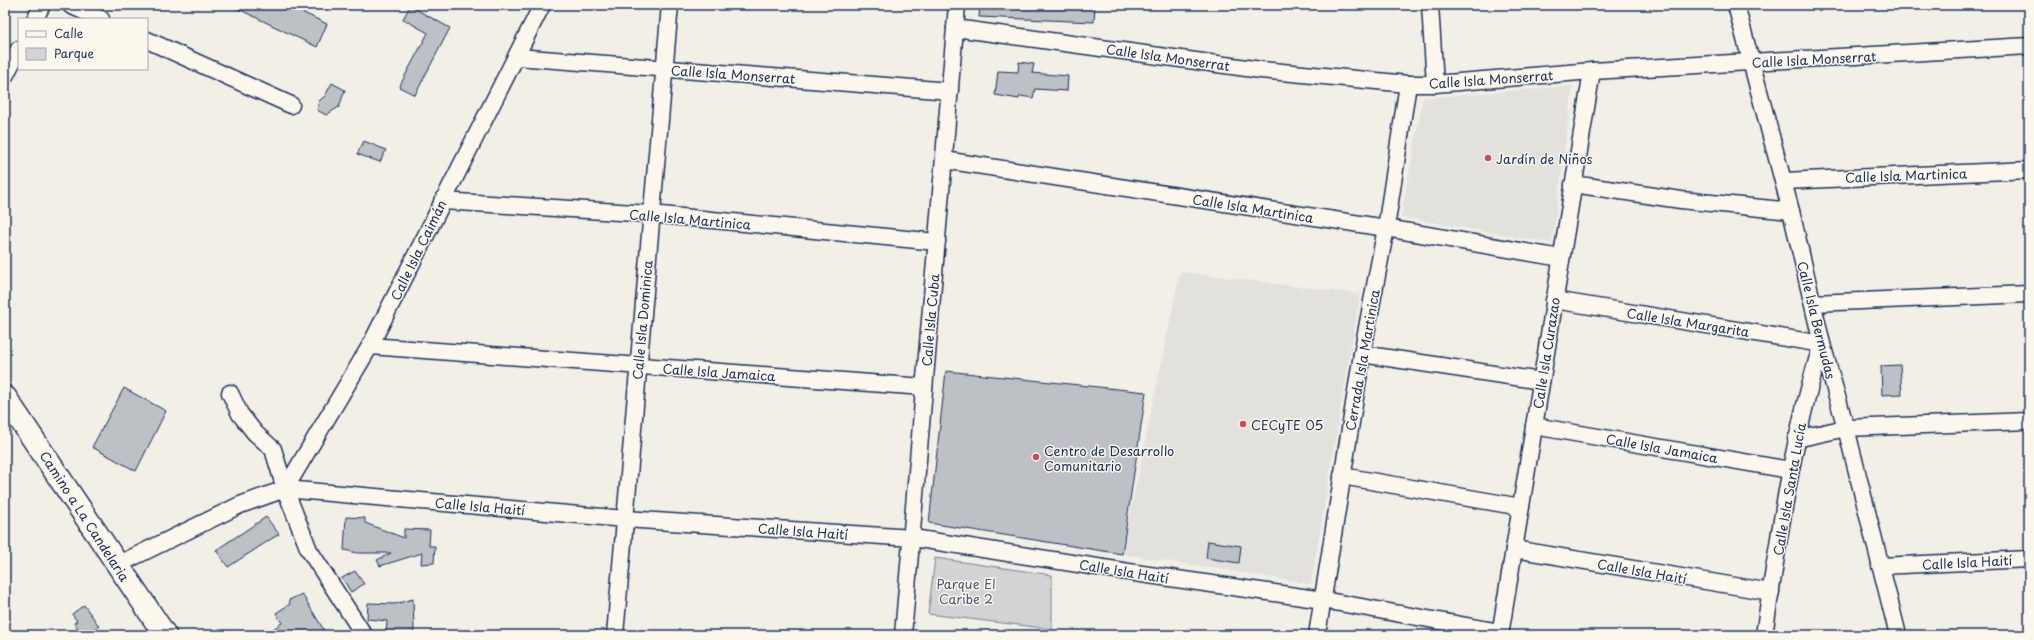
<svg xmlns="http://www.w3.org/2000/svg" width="2034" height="640" viewBox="0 0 2034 640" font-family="'Playpen Sans',sans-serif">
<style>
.built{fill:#e2e1dc}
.green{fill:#d2d3d2;stroke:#768198}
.building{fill:#bdc0c4;stroke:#1b2f5e}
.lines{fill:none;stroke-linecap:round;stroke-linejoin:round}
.street-casing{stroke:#1b2f5e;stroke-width:19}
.secondary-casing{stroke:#1b2f5e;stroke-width:25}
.street{stroke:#fbf7ec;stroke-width:16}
.secondary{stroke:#fbf7ec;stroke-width:22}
.poi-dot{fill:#d1495b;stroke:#fbf7ec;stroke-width:1.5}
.labels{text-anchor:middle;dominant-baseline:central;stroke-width:3;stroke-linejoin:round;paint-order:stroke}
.street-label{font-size:13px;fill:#1b2f5e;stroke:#fbf7ec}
.poi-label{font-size:13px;fill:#1b2f5e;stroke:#fbf7ec;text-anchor:start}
.park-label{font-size:13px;fill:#49587b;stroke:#fbf7ec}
</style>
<rect width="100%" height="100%" fill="#f2efe6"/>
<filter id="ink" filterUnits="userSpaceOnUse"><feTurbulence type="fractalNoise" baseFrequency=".025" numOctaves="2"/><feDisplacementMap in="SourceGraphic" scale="8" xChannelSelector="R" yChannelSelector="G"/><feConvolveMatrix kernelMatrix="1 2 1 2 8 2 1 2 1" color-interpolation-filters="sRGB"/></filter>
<g filter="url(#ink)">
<g class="built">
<polygon points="1573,86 1552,243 1401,217 1423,98"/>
<polygon points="1180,272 1360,294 1311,584 1122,554"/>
</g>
<polygon class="green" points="935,558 1052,575 1052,629 928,614"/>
<g class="building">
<polygon points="230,5 305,5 302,12 327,24 317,47"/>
<polygon points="980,5 1095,5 1094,22 979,17"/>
<polygon points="410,6 450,28 415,95 399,87 428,33 403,19"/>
<polygon points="1019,62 1034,64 1032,73 1068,76 1067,91 1035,89 1033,98 1020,96 1019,99 995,95 998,71 1018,72"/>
<polygon points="332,83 345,90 339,107 326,115 317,110 319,101 325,96"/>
<polygon points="364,141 386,150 380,162 357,154"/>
<polygon points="1900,365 1902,394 1882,395 1881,366"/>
<polygon points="946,371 1146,392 1122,554 929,523"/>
<polygon points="124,388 166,411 136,471 92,447"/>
<polygon points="266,517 279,534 228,567 216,550"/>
<polygon points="346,517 365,518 365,523 404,538 404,529 430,530 429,546 435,546 434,563 421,564 422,553 380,566 377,560 391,553 358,553 344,550"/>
<polygon points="1208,541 1241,546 1239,563 1206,558"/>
<polygon points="355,571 364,584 351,592 342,578"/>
<polygon points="302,594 327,635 264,635 282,623 276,613 290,604 289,600"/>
<polygon points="413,599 414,628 413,635 386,635 387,621 367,619 368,603 395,604"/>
<polygon points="84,605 99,626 87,635 83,635 74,623 77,621 72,614"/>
</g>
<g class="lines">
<defs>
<g id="street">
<polyline points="70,5 101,19"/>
<polyline points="1430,5 1435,84"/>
<polyline points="1736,5 1791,211 1822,344 1846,428 1898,635"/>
<polyline points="35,19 42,5"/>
<polyline points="955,28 1261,70 1408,84 1435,84 1592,71 2029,46"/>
<polyline points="147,40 291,105"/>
<polyline points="517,57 950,91"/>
<polyline points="5,76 19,49"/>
<polyline points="944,160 1386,228 1561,258"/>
<polyline points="1783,181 2029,170"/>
<polyline points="1573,184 1681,200 1791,211"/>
<polyline points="442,201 651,214 937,242"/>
<path d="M 1554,300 L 1822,344 C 1792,439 1779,537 1764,635"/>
<polyline points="1813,303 2029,294"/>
<polyline points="370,346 924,387"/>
<polyline points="1362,354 1541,381"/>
<polyline points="230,393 240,414 255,433 273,449 285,489 309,550 364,635"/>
<polyline points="1534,426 1790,470"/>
<polyline points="1796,439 1846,428 2029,421"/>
<polyline points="1342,476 1521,507"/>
<polyline points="285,489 370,346 542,5"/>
<polyline points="1514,549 1771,592"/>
<polyline points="117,565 240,505 285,489 625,519 913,538 1135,573 1323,600 1500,632"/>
<polyline points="1880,566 2029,559"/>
<polyline points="615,635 670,5"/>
<path d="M 903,635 C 922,425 938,215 957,5"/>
<polyline points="1317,635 1362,354 1386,228 1408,84"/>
<polyline points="1500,635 1592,71"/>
</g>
<polyline id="secondary" points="5,397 165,635"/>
</defs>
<use href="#street" class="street-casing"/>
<use href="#secondary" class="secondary-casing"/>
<use href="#street" class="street"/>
<use href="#secondary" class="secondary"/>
</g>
</g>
<g class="poi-dot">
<circle cx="1488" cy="158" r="4"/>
<circle cx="1243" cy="424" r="4"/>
<circle cx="1036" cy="457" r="4"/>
</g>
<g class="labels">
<g class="street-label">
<text transform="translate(1168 57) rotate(8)">Calle Isla Monserrat</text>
<text transform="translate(1814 59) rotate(-3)">Calle Isla Monserrat</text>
<text transform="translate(733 74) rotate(4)">Calle Isla Monserrat</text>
<text transform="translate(1491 79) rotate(-4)">Calle Isla Monserrat</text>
<text transform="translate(1906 175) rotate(-2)">Calle Isla Martinica</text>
<text transform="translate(1253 208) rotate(9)">Calle Isla Martinica</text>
<text transform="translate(690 219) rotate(5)">Calle Isla Martinica</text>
<text transform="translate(418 250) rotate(-64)">Calle Isla Caimán</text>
<text transform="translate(642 320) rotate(-85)">Calle Isla Dominica</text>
<text transform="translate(930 320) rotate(-85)">Calle Isla Cuba</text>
<text transform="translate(1817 320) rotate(76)">Calle Isla Bermudas</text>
<text transform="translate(1688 322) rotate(9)">Calle Isla Margarita</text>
<text transform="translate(1546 353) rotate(-81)">Calle Isla Curazao</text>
<text transform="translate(1362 360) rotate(-80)">Cerrada Isla Martinica</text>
<text transform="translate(719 372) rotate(4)">Calle Isla Jamaica</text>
<text transform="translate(1662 448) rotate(10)">Calle Isla Jamaica</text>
<text transform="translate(1789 489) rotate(-80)">Calle Isla Santa Lucía</text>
<text transform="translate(480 506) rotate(5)">Calle Isla Haití</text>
<text transform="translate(85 516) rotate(57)">Camino a La Candelaria</text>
<text transform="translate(803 531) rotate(4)">Calle Isla Haití</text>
<text transform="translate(1967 562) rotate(-3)">Calle Isla Haití</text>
<text transform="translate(1124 571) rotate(9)">Calle Isla Haití</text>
<text transform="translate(1642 571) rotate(10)">Calle Isla Haití</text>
</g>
<g class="poi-label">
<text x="1496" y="158">Jardín de Niños</text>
<text x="1251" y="424">CECyTE 05</text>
<text x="1044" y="450">Centro de Desarrollo<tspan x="1044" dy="15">Comunitario</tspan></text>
</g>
<g class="park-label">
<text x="966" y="583">Parque El<tspan x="966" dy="15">Caribe 2</tspan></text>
</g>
</g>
<rect width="2034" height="640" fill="none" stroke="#fbf7ec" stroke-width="20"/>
<rect x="10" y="10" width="2014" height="620" fill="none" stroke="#1b2f5e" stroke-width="1.5" filter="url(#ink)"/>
<rect x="18" y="18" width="130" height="52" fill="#fbf7ec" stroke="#a1a7b3"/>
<rect x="26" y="31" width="20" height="6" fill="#fbf7ec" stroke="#a1a7b3"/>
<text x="54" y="38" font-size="12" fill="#1b2f5e">Calle</text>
<rect x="26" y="48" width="20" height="12" fill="#d2d3d2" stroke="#a1a7b3"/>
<text x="54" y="58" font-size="12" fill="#1b2f5e">Parque</text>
</svg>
